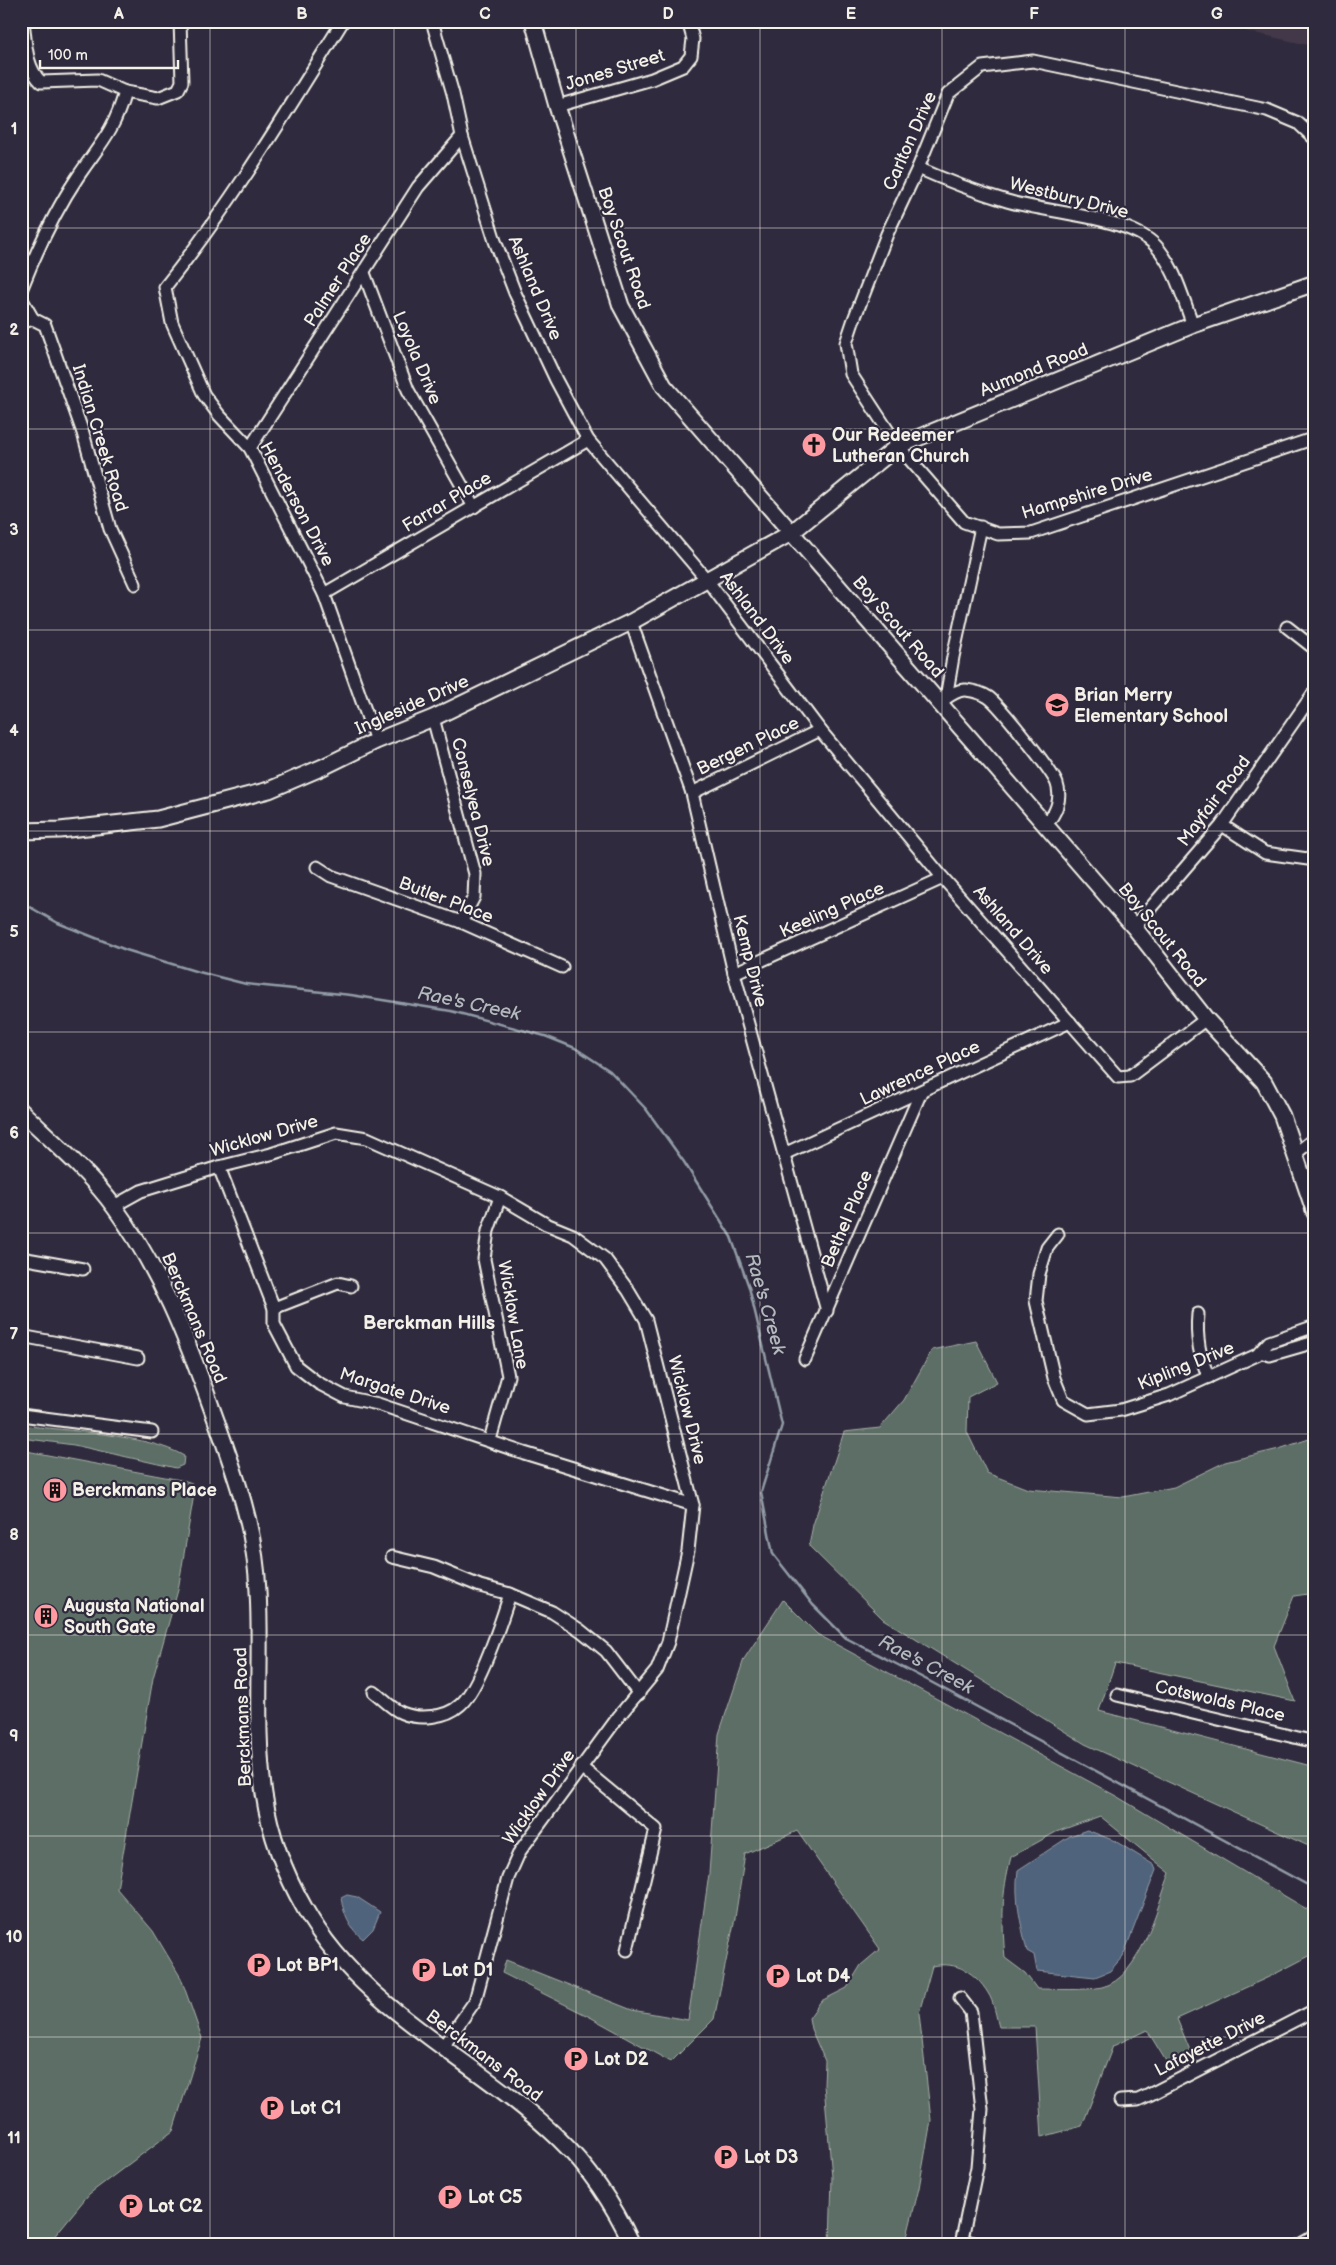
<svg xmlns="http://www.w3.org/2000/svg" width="1336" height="2265" viewBox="0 0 1336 2265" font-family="'Balsamiq Sans',sans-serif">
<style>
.built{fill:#433948}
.green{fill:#5b6e66;stroke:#a8b0a7;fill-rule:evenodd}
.water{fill:#50637b;stroke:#929ca7}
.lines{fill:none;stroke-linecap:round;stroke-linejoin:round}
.stream{stroke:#929ca7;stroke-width:2.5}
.street-casing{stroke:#f4f1e8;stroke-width:15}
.secondary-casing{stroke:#f4f1e8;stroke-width:19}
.street{stroke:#2f2a3d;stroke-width:11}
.secondary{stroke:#2f2a3d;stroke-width:15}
.grid{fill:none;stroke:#f4f1e8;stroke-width:1;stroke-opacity:0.55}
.labels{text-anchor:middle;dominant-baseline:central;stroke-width:4.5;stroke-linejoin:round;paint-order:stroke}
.street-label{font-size:18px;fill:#f4f1e8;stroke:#2f2a3d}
.poi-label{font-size:18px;font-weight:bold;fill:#f4f1e8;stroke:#2f2a3d;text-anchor:start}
.water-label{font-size:19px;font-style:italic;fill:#b2b8bc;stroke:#2f2a3d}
.neighbourhood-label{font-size:19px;font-weight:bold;fill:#f4f1e8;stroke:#2f2a3d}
.neatline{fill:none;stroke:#f4f1e8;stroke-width:2}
.grid-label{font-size:16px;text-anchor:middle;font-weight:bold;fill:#f4f1e8}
</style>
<rect width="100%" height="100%" fill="#2f2a3d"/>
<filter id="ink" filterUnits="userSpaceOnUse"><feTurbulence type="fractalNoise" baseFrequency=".02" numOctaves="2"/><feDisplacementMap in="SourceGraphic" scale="10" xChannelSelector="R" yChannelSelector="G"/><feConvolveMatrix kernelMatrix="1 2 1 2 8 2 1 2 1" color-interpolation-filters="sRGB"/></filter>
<g filter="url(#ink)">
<polygon class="built" points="1200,21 1315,21 1315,45 1308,45"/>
<g class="green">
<polygon points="976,1341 997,1382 968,1397 967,1432 987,1473 1028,1489 1123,1497 1174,1487 1225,1462 1279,1449 1315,1437 1315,1593 1294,1596 1274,1646 1295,1701 1115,1663 1099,1711 1315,1767 1315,1849 1085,1744 883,1619 809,1546 813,1525 844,1432 880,1428 904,1400 932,1350"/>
<path d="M 21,1425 C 66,1431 147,1434 184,1456 L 183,1465 L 176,1468 L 74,1445 L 21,1438 Z"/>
<polygon points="21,1450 186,1481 192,1483 194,1494 178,1590 153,1678 117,1889 153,1931 181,1978 202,2038 173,2131 89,2194 48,2244 21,2244"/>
<path d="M 783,1600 L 817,1634 L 1116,1796 L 1315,1914 L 1315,1953 L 1271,1976 L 1177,2019 L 1192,2055 L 1169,2066 L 1147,2030 L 1113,2046 L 1082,2126 L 1042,2137 L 1035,2027 L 999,2027 C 996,2017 994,2002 988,1993 C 975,1972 957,1961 932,1966 L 919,2013 L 931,2120 L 919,2188 L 905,2244 L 830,2244 L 832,2177 L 824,2085 L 825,2061 L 811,2029 L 809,2018 L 821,2001 L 847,1988 L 861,1965 L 880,1949 L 797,1831 L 745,1854 L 735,1918 L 714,2019 L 671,2062 L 590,2017 L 502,1973 L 506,1960 L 632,2010 L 688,2020 L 709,1874 L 719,1734 L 744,1659 ZM 1100,1816 L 1170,1873 C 1157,1906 1141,1978 1102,1987 C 1085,1991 1055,1989 1037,1989 L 1025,1973 L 1005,1958 C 1002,1920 1001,1895 1011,1857 L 1056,1832 Z"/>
</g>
<g class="water">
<path d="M 1087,1830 L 1115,1841 L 1154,1865 L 1156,1870 L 1123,1956 L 1110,1971 L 1095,1977 L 1037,1971 L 1034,1955 L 1027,1951 C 1021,1923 1014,1899 1018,1870 L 1070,1836 Z"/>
<path d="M 347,1895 L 357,1897 L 380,1912 L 373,1929 L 363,1939 C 349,1928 344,1915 341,1898 Z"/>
</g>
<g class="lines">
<polyline class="stream" points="21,902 58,923 126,950 195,971 246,984 351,995 451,1011 545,1036 575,1048 610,1071 646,1109 684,1162 731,1237 749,1287 782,1425 761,1492 773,1554 813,1605 846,1638 929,1681 1315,1889"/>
<defs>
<g id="street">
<path d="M 343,21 C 287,111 232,203 165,287 L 172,323 L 204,395 L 219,415 L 250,448 L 324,594 L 376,741"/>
<polyline points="432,21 453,94 462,136 495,241 515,293 556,380 588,440 707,580 820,730 943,878 1118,1077 1130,1076 1206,1019"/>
<polyline points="125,92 158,98 178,90 182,82 180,21"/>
<polyline points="557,106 652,79 683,66 691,56 693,39 688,21"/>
<polyline points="1315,139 1298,123 1267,110 1033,61 982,67 948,94 918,168 887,234 853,322 846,343 851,374 898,446 964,522 998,534 1031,533 1315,438"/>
<path d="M 918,168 C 947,181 977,192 1007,201 C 1047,213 1129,216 1156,246 C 1175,267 1183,299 1193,325"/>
<polyline points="364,273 408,390 474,507"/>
<path d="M 21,290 C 36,252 55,211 77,178 C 99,145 114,132 125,92 L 98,80 L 41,82 C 25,66 26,42 23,21"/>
<polyline points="21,298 33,319"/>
<polyline points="21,323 33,319 45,325 83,433 110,529 135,584"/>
<polyline points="250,448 418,187 462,136"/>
<polyline points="324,594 588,440"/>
<polyline points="631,622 692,793 734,973 827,1311"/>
<polyline points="1287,627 1315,649"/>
<polyline points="946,698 953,657 981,527"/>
<path d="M 939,703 C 947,698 956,689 966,690 C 973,691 982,693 988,697 C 998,703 1053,772 1057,784 C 1062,799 1056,814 1045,825"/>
<polyline points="433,718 475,874 474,897 461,922"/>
<polyline points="692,793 820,730"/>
<polyline points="1222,825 1265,853 1315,860"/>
<polyline points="317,867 331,876 461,922 562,967"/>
<polyline points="1134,927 1222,825 1315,691"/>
<polyline points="734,973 943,878"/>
<polyline points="784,1154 1070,1022"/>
<polyline points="1295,1154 1315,1138"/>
<polyline points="219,1167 274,1308 274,1324 296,1366 318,1383 345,1397 378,1404 524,1453 693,1505"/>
<polyline points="114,1206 141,1191 219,1167 271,1154 336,1133 367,1138 500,1197 546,1224 573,1235 605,1259 628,1290 646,1320 693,1505 688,1551 668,1642 657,1670 619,1716 520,1851 508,1878 475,2001 442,2048"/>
<polyline points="1058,1234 1047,1248 1039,1274 1036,1301 1054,1378 1063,1400 1088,1414 1121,1410 1169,1395 1257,1355 1269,1342 1315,1326"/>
<polyline points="21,1258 83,1269"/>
<polyline points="274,1308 338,1283 351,1286"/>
<path d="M 1198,1314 C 1196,1336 1199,1357 1209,1377"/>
<polyline points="21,1336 138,1358"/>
<polyline points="1260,1352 1270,1355 1315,1342"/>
<polyline points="805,1359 921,1092"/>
<polyline points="21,1415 152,1432"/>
<polyline points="490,1440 508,1376 484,1259 488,1231 500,1197"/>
<polyline points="392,1557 434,1567 480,1586 510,1594 552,1612 580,1630 606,1651 639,1694"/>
<path d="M 374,1692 C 382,1698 392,1709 402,1713 C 419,1720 446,1718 460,1705 C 479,1689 502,1619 510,1594"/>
<polyline points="1117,1695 1315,1742"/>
<polyline points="581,1767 656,1829 627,1950"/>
<polyline points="960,1998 971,2012 982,2109 977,2167 961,2244"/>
<polyline points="1120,2101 1138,2100 1149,2095 1315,2010"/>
<polyline points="962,2240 978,2244"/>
<polyline points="1301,2244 1315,2236"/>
</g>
<g id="secondary">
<polyline points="533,21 557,106 621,306 664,386 1134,927 1206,1019 1264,1082 1282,1116 1315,1213"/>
<polyline points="21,831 60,830 158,819 269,790 323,767 376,741 433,718 631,622 791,533 898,446 1193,325 1315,283"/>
<path d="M 21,1111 C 53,1142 89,1172 115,1208 C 160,1270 186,1337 212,1409 C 234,1470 255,1525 258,1591 C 262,1659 254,1727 264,1794 C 270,1834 285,1874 305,1909 C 363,2012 477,2059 559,2139 C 590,2169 614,2205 632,2244"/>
</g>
</defs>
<use href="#street" class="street-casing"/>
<use href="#secondary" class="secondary-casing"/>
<use href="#street" class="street"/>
<use href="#secondary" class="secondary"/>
</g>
</g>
<path class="grid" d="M 210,21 L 210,2244M 394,21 L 394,2244M 576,21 L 576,2244M 760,21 L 760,2244M 942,21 L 942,2244M 1125,21 L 1125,2244M 21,228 L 1315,228M 21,429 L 1315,429M 21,630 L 1315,630M 21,831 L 1315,831M 21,1032 L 1315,1032M 21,1233 L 1315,1233M 21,1434 L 1315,1434M 21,1635 L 1315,1635M 21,1836 L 1315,1836M 21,2037 L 1315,2037"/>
<defs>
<symbol id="church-disc" viewBox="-11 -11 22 22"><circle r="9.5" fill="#ff9aa2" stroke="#2f2a3d"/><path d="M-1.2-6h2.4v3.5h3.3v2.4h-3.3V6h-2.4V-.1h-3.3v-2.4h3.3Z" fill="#111"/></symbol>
<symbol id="school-disc" viewBox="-11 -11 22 22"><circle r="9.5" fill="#ff9aa2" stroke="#2f2a3d"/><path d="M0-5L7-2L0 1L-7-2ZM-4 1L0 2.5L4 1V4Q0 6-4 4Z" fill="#111"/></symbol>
<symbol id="building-disc" viewBox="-11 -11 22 22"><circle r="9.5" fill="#ff9aa2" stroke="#2f2a3d"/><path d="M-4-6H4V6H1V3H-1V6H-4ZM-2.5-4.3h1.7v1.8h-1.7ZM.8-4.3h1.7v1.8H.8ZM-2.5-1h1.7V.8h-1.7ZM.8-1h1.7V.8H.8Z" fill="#111"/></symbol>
<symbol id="parking-disc" viewBox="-11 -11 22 22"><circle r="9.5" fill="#ff9aa2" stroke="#2f2a3d"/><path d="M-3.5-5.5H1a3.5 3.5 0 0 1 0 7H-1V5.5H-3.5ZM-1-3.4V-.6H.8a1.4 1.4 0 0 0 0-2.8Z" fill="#111"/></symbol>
</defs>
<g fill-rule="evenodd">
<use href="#church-disc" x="800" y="431" width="28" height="28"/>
<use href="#school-disc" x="1043" y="691" width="28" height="28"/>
<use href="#building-disc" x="41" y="1476" width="28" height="28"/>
<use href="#building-disc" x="32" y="1602" width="28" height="28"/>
<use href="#parking-disc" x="245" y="1951" width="28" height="28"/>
<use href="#parking-disc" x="410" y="1956" width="28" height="28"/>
<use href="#parking-disc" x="764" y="1962" width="28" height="28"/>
<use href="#parking-disc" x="562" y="2045" width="28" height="28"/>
<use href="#parking-disc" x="258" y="2094" width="28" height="28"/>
<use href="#parking-disc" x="712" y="2143" width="28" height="28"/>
<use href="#parking-disc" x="436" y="2183" width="28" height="28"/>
<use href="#parking-disc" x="117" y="2192" width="28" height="28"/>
</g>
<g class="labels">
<g class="street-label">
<text transform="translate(615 70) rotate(-17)">Jones Street</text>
<text transform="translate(910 141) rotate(-66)">Carlton Drive</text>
<text transform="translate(1069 198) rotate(14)">Westbury Drive</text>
<text transform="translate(624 248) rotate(71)">Boy Scout Road</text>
<text transform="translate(338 280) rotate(-57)">Palmer Place</text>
<text transform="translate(535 288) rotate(67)">Ashland Drive</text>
<text transform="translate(417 358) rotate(67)">Loyola Drive</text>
<text transform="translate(1034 370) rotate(-22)">Aumond Road</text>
<text transform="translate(100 438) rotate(73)">Indian Creek Road</text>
<text transform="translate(1087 494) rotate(-17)">Hampshire Drive</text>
<text transform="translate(447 502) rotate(-31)">Farrar Place</text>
<text transform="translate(297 504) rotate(62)">Henderson Drive</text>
<text transform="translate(757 618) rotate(53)">Ashland Drive</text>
<text transform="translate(898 627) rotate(49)">Boy Scout Road</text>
<text transform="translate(412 705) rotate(-24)">Ingleside Drive</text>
<text transform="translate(748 746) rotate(-26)">Bergen Place</text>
<text transform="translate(1214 801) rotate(-53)">Mayfair Road</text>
<text transform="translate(473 802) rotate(76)">Conselyea Drive</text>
<text transform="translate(446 900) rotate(21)">Butler Place</text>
<text transform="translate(832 910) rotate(-24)">Keeling Place</text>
<text transform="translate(1013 930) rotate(49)">Ashland Drive</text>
<text transform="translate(1162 935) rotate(51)">Boy Scout Road</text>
<text transform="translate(750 961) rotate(76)">Kemp Drive</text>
<text transform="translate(920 1073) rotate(-25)">Lawrence Place</text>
<text transform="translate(264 1136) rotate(-16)">Wicklow Drive</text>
<text transform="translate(847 1219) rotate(-67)">Bethel Place</text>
<text transform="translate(513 1315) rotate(80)">Wicklow Lane</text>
<text transform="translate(194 1318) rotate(67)">Berckmans Road</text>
<text transform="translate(1186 1366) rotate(-22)">Kipling Drive</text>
<text transform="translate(395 1391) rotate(18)">Margate Drive</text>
<text transform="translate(687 1410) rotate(76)">Wicklow Drive</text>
<text transform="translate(1220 1701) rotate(13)">Cotswolds Place</text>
<text transform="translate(243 1717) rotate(-92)">Berckmans Road</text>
<text transform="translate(539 1797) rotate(-55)">Wicklow Drive</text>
<text transform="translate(1210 2044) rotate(-27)">Lafayette Drive</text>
<text transform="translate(484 2056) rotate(37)">Berckmans Road</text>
</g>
<g class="poi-label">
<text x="832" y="435">Our Redeemer<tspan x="832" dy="21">Lutheran Church</tspan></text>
<text x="1074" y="695">Brian Merry<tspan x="1074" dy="21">Elementary School</tspan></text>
<text x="72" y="1490">Berckmans Place</text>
<text x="64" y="1606">Augusta National<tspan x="64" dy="21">South Gate</tspan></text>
<text x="276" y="1965">Lot BP1</text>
<text x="442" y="1970">Lot D1</text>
<text x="796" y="1976">Lot D4</text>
<text x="594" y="2059">Lot D2</text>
<text x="290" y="2108">Lot C1</text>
<text x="744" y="2157">Lot D3</text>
<text x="468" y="2197">Lot C5</text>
<text x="148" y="2206">Lot C2</text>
</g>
<g class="water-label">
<text transform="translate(469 1004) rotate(12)">Rae's Creek</text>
<text transform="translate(765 1304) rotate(74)">Rae's Creek</text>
<text transform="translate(926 1665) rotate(28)">Rae's Creek</text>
</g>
<g class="neighbourhood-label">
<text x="429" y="1323">Berckman Hills</text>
</g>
</g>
<rect width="1336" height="2265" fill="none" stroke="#2f2a3d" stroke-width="55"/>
<path d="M40 60v8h138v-8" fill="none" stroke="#f4f1e8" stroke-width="2.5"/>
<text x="48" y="60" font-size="15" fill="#f4f1e8" stroke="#2f2a3d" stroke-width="4" paint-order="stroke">100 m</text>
<rect x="28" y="28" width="1280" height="2210" class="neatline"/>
<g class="grid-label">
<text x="119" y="19">A</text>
<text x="302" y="19">B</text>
<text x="485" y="19">C</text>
<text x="668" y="19">D</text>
<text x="851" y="19">E</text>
<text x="1034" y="19">F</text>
<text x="1217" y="19">G</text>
<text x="14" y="134">1</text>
<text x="14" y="335">2</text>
<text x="14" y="535">3</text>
<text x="14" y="736">4</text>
<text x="14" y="937">5</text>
<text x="14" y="1138">6</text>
<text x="14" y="1339">7</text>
<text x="14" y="1540">8</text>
<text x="14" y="1741">9</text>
<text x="14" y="1942">10</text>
<text x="14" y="2143">11</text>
</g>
</svg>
